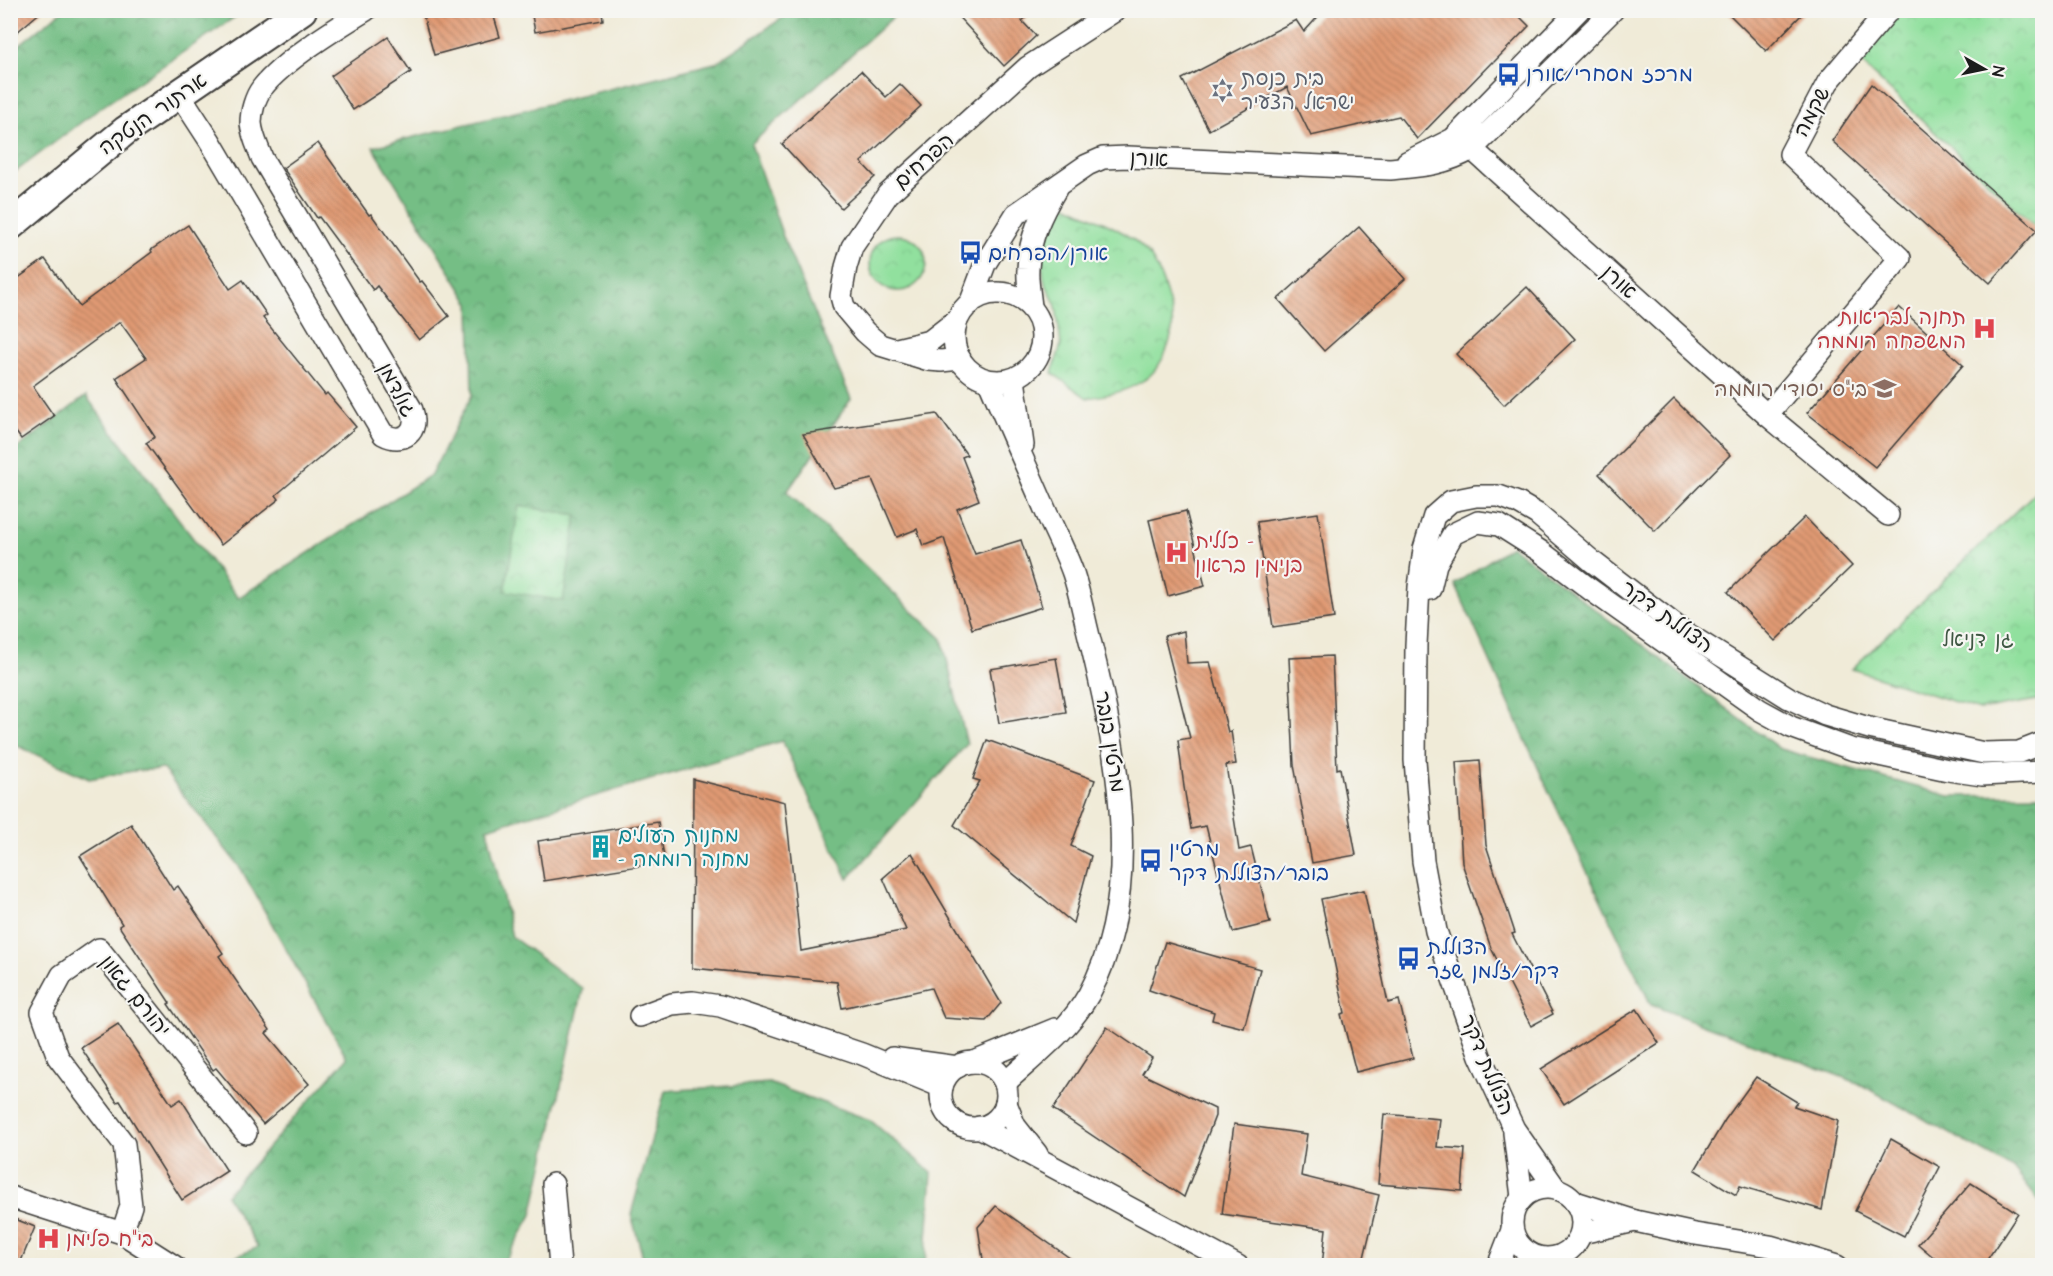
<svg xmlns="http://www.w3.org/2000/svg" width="2053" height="1276" viewBox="0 0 2053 1276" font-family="'Architects Daughter','Playpen Sans Hebrew',sans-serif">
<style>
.forest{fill:url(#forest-crowns);stroke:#486d50;stroke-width:1.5}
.park{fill:url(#park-crowns);stroke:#567e5d;stroke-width:1.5}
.building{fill:url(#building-back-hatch)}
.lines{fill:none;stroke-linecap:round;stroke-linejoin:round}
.street-casing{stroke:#3c3b38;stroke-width:24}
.secondary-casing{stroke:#3c3b38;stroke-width:32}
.street{stroke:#fff;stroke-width:21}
.secondary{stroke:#fff;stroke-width:28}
.labels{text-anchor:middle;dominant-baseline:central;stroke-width:4.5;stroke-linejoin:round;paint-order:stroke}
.transit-label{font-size:21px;fill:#164399;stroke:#f6f6f2;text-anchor:start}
.worship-label{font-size:21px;fill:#5b616d;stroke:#f6f6f2;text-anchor:start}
.street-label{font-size:21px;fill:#1c1c1c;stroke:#f6f6f2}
.health-label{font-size:21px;fill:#be3a42;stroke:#f6f6f2;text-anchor:start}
.education-label{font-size:21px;fill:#785e54;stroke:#f6f6f2;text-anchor:end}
.park-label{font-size:21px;fill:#3f5743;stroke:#f6f6f2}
.culture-label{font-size:21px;fill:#0d838f;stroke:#f6f6f2;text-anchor:start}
</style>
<defs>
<pattern id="forest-crowns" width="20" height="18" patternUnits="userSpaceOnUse" patternTransform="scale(1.5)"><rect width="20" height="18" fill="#74be85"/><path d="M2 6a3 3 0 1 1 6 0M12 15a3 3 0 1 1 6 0" fill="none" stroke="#5e9a6c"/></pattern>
<pattern id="park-crowns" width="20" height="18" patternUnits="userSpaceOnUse" patternTransform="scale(1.5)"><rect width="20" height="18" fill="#91e09e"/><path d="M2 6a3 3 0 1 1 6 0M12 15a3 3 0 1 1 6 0" fill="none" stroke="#7cc088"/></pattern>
<pattern id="building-back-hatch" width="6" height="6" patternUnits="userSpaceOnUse" patternTransform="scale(1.5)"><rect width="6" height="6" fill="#e09a73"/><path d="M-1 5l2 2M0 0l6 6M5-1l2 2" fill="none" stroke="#b57d5e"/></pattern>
</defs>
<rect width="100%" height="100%" fill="#f6f6f2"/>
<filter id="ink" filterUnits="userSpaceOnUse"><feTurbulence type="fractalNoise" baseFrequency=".0167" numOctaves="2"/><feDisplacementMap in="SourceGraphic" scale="12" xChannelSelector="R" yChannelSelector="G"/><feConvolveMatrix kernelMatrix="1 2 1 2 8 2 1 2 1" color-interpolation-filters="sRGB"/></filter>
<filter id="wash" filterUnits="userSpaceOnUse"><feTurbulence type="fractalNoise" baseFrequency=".008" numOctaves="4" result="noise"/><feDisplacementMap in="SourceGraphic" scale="24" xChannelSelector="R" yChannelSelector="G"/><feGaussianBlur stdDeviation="1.35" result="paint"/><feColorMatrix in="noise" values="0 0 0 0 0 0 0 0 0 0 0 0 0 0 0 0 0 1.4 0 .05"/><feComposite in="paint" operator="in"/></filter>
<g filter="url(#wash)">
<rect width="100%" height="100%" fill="#f0ebd8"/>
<g class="forest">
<polygon points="62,11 62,10 244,11 99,109 11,175 11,51"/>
<polygon points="793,11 900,11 751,144 785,242 851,399 787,492 942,639 967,744 848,879 782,741 487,828 512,937 583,989 532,1215 503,1265 232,1265 228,1260 258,1247 226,1195 347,1058 241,869 163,769 133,771 89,779 11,743 11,453 86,396 238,598 431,475 472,395 470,304 373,147 715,63"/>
<polygon points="1511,546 1780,749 1949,796 2042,795 2042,1205 2013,1168 1858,1083 1651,1005 1548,790 1455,584"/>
<polygon points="769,1083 870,1120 932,1173 925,1265 645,1265 631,1214 665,1091"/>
</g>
<g class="park">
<polygon points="1899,11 2042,11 2042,233 1856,58"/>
<path d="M 1061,202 C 1088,217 1132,230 1150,256 C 1160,269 1175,313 1172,330 C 1170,347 1159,371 1144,380 C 1126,392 1108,395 1087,398 L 1052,373 L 1061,345 L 1056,306 L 1044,280 L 1042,264 L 1044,241 L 1049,217 Z"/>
<circle cx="898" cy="263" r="28"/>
<polygon points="2042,486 2042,699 1980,710 1852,669"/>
<polygon points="519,506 577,515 563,601 505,591"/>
</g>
<g id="blocks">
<g class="building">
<polygon points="10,10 43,10 10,38"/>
<polygon points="438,10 492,10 500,37 434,55 423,15"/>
<polygon points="531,10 602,10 603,20 535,32"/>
<polygon points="952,10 1034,10 1022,21 1036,36 1004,66"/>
<polygon points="1324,10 1513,10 1529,26 1493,63 1492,62 1417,139 1399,116 1311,136 1287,87 1209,130 1182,79 1296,20 1304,32"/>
<polygon points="1725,10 1806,10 1766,51"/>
<polygon points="388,37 411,72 353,110 331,76"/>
<polygon points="861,71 886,97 900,84 921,106 861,162 875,177 841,208 782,144"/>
<polygon points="1871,84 2037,230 1990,283 1832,141"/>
<polygon points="318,143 369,215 371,214 420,282 422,281 449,316 419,340 377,286 373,290 319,217 317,218 283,168"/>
<polygon points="188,225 230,289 243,280 267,315 263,318 325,395 327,393 356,427 276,495 279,499 221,545 146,443 155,437 116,378 146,358 120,322 33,386 54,416 21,439 10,424 10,284 45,259 79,306 152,252 151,250"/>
<polygon points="1359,227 1405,279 1324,351 1278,299"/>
<polygon points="1527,287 1575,339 1504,405 1456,354"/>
<polygon points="1899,307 1963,365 1875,467 1807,413"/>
<polygon points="1674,399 1730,455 1655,531 1599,474"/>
<polygon points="937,414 967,455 962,457 979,500 957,509 975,554 1021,540 1042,607 972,629 944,538 923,546 917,529 897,537 872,479 834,488 803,434"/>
<polygon points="1186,511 1205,586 1168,596 1149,520"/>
<polygon points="1318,513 1334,618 1273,627 1257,522"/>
<polygon points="1805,517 1852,566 1775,641 1728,592"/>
<polygon points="1184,631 1187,663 1210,662 1228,732 1231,731 1236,764 1226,765 1239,850 1251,847 1270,923 1233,932 1206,826 1191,829 1184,787 1178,740 1190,738 1164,636"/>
<polygon points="1332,656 1337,769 1340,768 1356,855 1312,863 1294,765 1289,658"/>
<polygon points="1056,658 1066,712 999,723 990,669"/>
<polygon points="987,740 1095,780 1071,846 1091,856 1073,923 954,825 980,781 973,779"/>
<polygon points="1480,760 1486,845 1515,933 1512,934 1553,1014 1531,1026 1491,948 1462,863 1456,762"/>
<polygon points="693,779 785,802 801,951 906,930 883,878 912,853 1001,1003 986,1021 944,1018 931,988 842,1008 837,982 692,968"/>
<polygon points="658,822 665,862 544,881 538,841"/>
<polygon points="131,824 173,890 178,886 223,953 219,956 270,1030 266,1033 309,1084 263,1124 216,1068 213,1070 168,1004 170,1003 119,926 122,924 80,856"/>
<polygon points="1364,890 1388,1003 1399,1000 1413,1058 1356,1072 1341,1014 1345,1013 1321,899"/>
<polygon points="1165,942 1260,969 1244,1028 1212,1020 1214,1012 1149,990"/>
<polygon points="1637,1009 1659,1043 1564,1104 1541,1069"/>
<polygon points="118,1024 172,1105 181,1099 227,1171 182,1200 120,1101 117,1102 81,1048"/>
<polygon points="1107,1027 1152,1058 1142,1074 1215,1109 1215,1116 1184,1197 1053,1109"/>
<polygon points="1756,1077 1797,1102 1794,1106 1838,1121 1822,1210 1740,1186 1736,1195 1695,1170 1725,1120"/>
<polygon points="1384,1114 1440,1119 1437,1147 1465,1149 1462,1191 1378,1184"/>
<polygon points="1234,1124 1307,1134 1301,1176 1379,1195 1362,1266 1322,1266 1326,1229 1222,1214"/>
<polygon points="1891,1139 1940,1167 1904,1236 1855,1211"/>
<polygon points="1971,1183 2018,1213 1983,1266 1944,1266 1918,1244"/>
<polygon points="996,1206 1081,1266 984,1266 978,1227"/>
<polygon points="10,1217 35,1227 19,1266 10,1266"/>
</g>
</g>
</g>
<g filter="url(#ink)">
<use href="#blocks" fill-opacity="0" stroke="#3c3b38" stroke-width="1.5"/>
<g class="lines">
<defs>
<g id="street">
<path d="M 180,95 L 210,141 L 383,434 C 403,445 420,432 412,410 L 262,158 C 258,147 252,136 251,123 C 251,112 255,97 262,88 C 283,61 335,29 366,10"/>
<polyline points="1472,121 1470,138 1472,149 1767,415 1900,258 1790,154 1828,82 1889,10"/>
<polyline points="1407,162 1453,139 1579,10"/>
<circle cx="998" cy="337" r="44"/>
<path d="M 970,304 L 985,264 L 1016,214 L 1087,165 L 1103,158 L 1128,157 L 1390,169 C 1421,166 1444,165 1472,149 L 1613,10"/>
<path d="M 1031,307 C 1030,295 1027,281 1028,269 C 1029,239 1041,214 1056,189"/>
<polyline points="897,349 930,341 957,320"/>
<polyline points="960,359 941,361 929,360 880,345 865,332 844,307 841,296 846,267 852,247 888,194 1028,67 1116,10"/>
<polyline points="1014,379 1023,445"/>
<path d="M 989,381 C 1008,426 1028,470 1047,514 C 1056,534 1066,553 1073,573 C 1081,597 1085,623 1092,648 C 1118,754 1144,893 1089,994 C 1069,1030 1034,1056 1005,1083"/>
<polyline points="1767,415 1888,515"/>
<polyline points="1430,589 1436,564 1453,534 1478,522 1499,525 1540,551 1591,590 1760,710 1791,727 1851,749 1948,770 1982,775 2042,772"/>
<polyline points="640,1016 672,1004 693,1002 720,1006 862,1054 942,1087"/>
<polyline points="892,1058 958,1067"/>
<polyline points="974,1062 1055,1029"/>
<circle cx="974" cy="1095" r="33"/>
<polyline points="1006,1103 1015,1126 1037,1154"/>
<polyline points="979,1127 1238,1266"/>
<polyline points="1514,1133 1522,1197"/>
<polyline points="553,1184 560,1266"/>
<circle cx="1547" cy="1223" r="35"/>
<polyline points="1556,1189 1514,1129 1480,1056 1436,931 1423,861 1415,760 1416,645 1419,587 1424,549 1434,516 1451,501 1476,496 1499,496 1518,503 1537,514 1593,562 1684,632 1789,698 1825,715 1869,728 1984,753 2019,752 2042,743"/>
<polyline points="10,1197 122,1233 174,1266"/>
<polyline points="1575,1202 1635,1221 1695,1234 1770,1246 1837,1266"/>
<polyline points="122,1233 131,1206 124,1144 58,1057 42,1012 62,975 99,949 246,1133"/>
<polyline points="1581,1233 1635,1221"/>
<polyline points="1498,1266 1512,1230"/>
</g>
<polyline id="secondary" points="10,226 125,131 302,10"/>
</defs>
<use href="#street" class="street-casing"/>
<use href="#secondary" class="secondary-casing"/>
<use href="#street" class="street"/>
<use href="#secondary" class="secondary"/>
</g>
</g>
<defs>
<symbol id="bus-bare" viewBox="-9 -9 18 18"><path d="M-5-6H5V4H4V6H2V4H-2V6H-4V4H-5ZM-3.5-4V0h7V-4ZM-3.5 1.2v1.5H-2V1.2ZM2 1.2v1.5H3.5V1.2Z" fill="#1a4fb4" stroke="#f6f6f2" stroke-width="2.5" paint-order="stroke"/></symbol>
<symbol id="synagogue-bare" viewBox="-9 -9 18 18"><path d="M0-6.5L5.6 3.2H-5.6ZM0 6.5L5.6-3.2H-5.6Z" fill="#6b7280" stroke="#f6f6f2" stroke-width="2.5" paint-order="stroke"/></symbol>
<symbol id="hospital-bare" viewBox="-9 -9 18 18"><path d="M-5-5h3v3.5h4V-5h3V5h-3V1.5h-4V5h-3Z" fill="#e0444e" stroke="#f6f6f2" stroke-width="2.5" paint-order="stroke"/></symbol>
<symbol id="school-bare" viewBox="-9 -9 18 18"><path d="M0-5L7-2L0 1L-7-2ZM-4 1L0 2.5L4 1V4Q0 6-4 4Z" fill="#8d6e63" stroke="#f6f6f2" stroke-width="2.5" paint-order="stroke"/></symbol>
<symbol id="building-bare" viewBox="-9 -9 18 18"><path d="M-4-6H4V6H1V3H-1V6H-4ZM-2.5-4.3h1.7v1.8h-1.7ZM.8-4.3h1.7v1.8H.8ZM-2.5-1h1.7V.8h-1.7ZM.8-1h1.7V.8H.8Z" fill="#0f9aa8" stroke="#f6f6f2" stroke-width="2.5" paint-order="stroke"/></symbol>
</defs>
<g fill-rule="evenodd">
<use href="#bus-bare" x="1492" y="58" width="33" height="33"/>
<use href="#synagogue-bare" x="1206" y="74" width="33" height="33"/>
<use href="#bus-bare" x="954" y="236" width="33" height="33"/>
<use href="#hospital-bare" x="1968" y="312" width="33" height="33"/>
<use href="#school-bare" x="1868" y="372" width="33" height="33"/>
<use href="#hospital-bare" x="1160" y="536" width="33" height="33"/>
<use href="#building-bare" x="584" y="830" width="33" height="33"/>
<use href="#bus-bare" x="1134" y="844" width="33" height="33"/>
<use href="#bus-bare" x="1392" y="942" width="33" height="33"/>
<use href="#hospital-bare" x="32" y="1222" width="33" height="33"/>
</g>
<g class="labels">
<g class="transit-label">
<text x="1526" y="74">מרכז מסחרי/אורן</text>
<text x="988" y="253">אורן/הפרחים</text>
<text x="1169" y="849">מרטין<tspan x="1169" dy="24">בובר/הצוללת דקר</tspan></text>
<text x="1427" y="947">הצוללת<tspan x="1427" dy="24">דקר/זלמן שזר</tspan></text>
</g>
<g class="worship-label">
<text x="1241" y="78">בית כנסת<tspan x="1241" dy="24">ישראל הצעיר</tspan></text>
</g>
<g class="street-label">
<text transform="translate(1812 112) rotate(-62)">שקמה</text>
<text transform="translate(153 114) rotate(-35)">ארתור הנטקה</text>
<text transform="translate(1149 159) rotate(2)">אורן</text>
<text transform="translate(924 161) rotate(-42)">הפרחים</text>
<text transform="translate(1619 282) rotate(42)">אורן</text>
<text transform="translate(397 390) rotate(63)">גולדמן</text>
<text transform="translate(1667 617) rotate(36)">הצוללת דקר</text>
<text transform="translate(1110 742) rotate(81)">מרטין בובר</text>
<text transform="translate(135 996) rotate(51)">יהורם גאון</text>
<text transform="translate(1487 1065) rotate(67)">הצוללת דקר</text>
</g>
<g class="health-label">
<text x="1966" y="317" text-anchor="end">תחנה לבריאות<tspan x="1966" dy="24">המשפחה רוממה</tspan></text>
<text x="1195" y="541">כללית -<tspan x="1195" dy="24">בנימין בראון</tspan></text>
<text x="66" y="1239">בי"ח פלימן</text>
</g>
<g class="education-label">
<text x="1867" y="389">בי"ס יסודי רוממה</text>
</g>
<g class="park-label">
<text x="1978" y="639">גן דניאל</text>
</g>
<g class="culture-label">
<text x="618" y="835">מחנות העולים<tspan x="618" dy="24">- מחנה רוממה</tspan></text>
</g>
</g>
<rect width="2053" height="1276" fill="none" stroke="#f6f6f2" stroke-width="36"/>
<g transform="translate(1984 69) rotate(99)" stroke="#f6f6f2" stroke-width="4.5" paint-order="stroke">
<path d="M0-4.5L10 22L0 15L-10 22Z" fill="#1c1c1c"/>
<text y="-9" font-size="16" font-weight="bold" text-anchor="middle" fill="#1c1c1c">N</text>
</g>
</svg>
